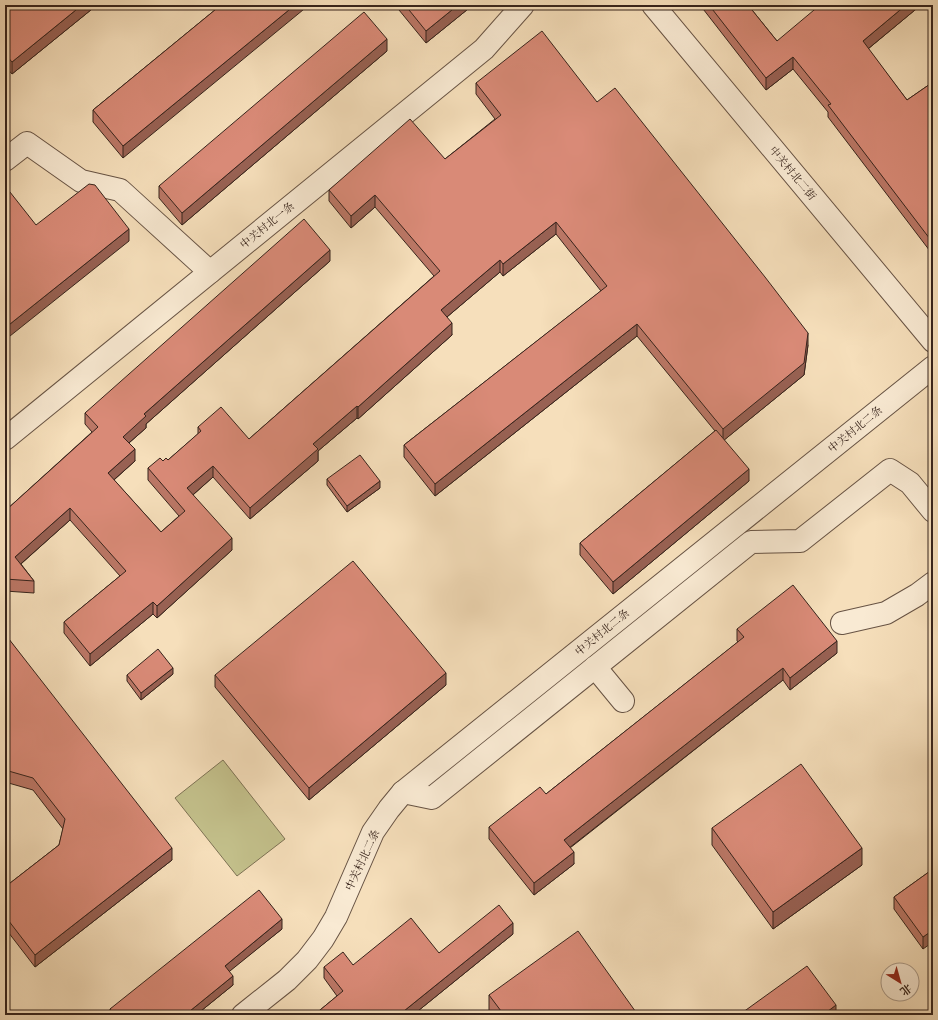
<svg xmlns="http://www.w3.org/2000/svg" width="938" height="1020" viewBox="0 0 938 1020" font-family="'Libre Caslon Text','Noto Serif SC',serif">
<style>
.green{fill:#c3c08b;stroke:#7d7254}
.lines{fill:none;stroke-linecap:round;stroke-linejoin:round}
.minor-casing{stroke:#675344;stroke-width:24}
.minor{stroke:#f9ead3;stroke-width:22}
.wall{fill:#b76;stroke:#37241c}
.shaded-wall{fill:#986153;stroke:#37241c}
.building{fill:#d98a77;stroke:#37241c}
.labels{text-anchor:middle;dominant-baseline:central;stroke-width:3.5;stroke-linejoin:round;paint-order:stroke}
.street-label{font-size:11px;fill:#37241c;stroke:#f9ead3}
</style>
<rect width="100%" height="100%" fill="#f6dfbb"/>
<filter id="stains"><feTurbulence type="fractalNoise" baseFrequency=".005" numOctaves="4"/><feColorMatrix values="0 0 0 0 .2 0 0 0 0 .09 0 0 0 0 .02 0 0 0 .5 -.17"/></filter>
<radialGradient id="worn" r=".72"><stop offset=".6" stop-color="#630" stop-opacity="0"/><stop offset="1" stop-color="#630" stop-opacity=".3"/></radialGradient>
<polygon class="green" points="223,760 285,839 237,876 175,798"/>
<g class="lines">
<defs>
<g id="minor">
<polyline points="653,5 933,341"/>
<polyline points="5,160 27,143 81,181 120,190 210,272"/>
<polyline points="5,439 484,49 523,5"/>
<polyline points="842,623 886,613 917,595 933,583"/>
<polyline points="595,667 623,701"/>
<polyline points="403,792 432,798 751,542 800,541 890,470 910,483 933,511"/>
<polyline points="243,1015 287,980 307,960 323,939 336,917 373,832 389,809 403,792 933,367"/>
</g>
</defs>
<use href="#minor" class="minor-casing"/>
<use href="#minor" class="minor"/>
</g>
<g class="wall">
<polygon points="5,5 97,5 12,74 5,66"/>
<polygon points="221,5 123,158 93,122 93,110"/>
<polygon points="399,5 473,5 426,43 399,10"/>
<polygon points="700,5 748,5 777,41 921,5 868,49 907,100 933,82 933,255 828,117 828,112 793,69 766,90"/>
<polygon points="387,51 182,225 159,198 159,186"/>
<polygon points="476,83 597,102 808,345 804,375 724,440 749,481 613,594 580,555 580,543 715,431 637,336 435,496 404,457 404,445 601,291 556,234 503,276 500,272 447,317 452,335 358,419 357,418 318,451 318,461 250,519 213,477 193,495 232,550 157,618 153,614 90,666 64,633 64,622 120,576 70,520 21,564 34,581 34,593 5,591 5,511 92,432 85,424 85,413 330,261 146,424 146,428 129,443 135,461 114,480 161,532 179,516 148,480 148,468 163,461 168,460 198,434 198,427 249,439 434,276 375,207 351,228 329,201 329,190 445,159 495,119 476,94"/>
<polygon points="327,479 380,488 347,512 327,485"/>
<polygon points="737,629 837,653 790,690 783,680 570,848 574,864 534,895 489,839 489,827 546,794 738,642 737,641"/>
<polygon points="5,634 172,860 35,967 5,928 5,887 59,845 63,829 33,790 5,782"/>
<polygon points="173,674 141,700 127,681 127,675"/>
<polygon points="215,675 446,685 309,800 215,687"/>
<polygon points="712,828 862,865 773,929 712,845"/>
<polygon points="933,869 923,949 894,909 894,897"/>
<polygon points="282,929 229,971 233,985 196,1015 110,1015 110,1009"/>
<polygon points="513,934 413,1015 314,1015 337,996 324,978 324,967 353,965 439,953"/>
<polygon points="489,995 638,1015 491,1015 489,1012"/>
</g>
<g class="shaded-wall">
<polygon points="82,5 97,5 12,74 12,62"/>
<polygon points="295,5 309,5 123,158 123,146"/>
<polygon points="458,5 473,5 426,43 426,31"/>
<polygon points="906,5 921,5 863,53 863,41"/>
<polygon points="387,39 387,51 182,225 182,213"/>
<polygon points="793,57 793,69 766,90 766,78"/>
<polygon points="375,195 375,207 351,228 351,216"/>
<polygon points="556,222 556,234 503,276 503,264"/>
<polygon points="129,229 129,241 5,340 5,328"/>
<polygon points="330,250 330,261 146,424 146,428 123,448 123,437 144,414"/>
<polygon points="500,260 500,272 441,322 441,310"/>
<polygon points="452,323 452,335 358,419 358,407"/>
<polygon points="637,324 637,336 435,496 435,484"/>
<polygon points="808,333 808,345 804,375 723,441 723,429"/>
<polygon points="357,406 357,418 318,451 318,461 250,519 250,508 313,444"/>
<polygon points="135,449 135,461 108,485 108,473"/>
<polygon points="213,466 213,477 187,500 187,488"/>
<polygon points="749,469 749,481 613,594 613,582"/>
<polygon points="380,481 380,488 347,512 347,506"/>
<polygon points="70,508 70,520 15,569 15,557"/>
<polygon points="232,538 232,550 157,618 157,606"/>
<polygon points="153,602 153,614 90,666 90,654"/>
<polygon points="837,641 837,653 790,690 790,678"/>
<polygon points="173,668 173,674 141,700 141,693"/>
<polygon points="783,668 783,680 564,852 564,840"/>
<polygon points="446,673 446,685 309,800 309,788"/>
<polygon points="172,848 172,860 35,967 35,955"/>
<polygon points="862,848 862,865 773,929 773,912"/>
<polygon points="574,852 574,864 534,895 534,883"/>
<polygon points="282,919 282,929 225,975 225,966"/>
<polygon points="513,923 513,934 413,1015 399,1015"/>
<polygon points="933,930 933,942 923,949 923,937"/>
<polygon points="233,976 233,985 196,1015 185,1015"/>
<polygon points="836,1005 836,1015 823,1015"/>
</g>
<g class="building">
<polygon points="9,5 82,5 12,62 5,54 5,11 10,7"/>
<polygon points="221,5 295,5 123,146 93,110"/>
<polygon points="405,5 458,5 426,31"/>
<polygon points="709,5 748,5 777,41 820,5 906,5 863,41 907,100 933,82 933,243 828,105 831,104 793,57 766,78"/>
<polygon points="364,12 387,39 182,213 159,186"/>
<polygon points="542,31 597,102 615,88 765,277 808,333 804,363 723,429 637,324 435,484 404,445 607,286 556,222 503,264 500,260 441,310 452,323 358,407 357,406 313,444 318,449 250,508 213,466 187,488 232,538 157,606 153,602 90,654 64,622 126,571 70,508 15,557 34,581 5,579 5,511 98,427 85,413 304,219 330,250 144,414 146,416 123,437 135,449 108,473 161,532 185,511 148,468 160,458 163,461 166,458 168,460 201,431 198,427 221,407 249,439 440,271 375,195 351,216 329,190 410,119 445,159 501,115 476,83"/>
<polygon points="89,184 95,185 129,229 5,328 5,187 6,187 36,225"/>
<polygon points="716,430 749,469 613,582 580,543"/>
<polygon points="360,455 380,481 347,506 327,479"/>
<polygon points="353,561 446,673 309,788 215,675"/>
<polygon points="793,585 837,641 790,678 783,668 564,840 574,852 534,883 489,827 540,787 546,794 744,637 737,629"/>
<polygon points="5,634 172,848 35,955 5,916 5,887 59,845 65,819 33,778 5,770"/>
<polygon points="158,649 173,668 141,693 127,675"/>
<polygon points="801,764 862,848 773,912 712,828"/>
<polygon points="933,869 933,930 923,937 894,897"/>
<polygon points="259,890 282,919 225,966 233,976 185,1015 115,1015 110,1009"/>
<polygon points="499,905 513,923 399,1015 314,1015 343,991 324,967 343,952 353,965 411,918 439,953"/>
<polygon points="578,931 638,1015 504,1015 489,995"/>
<polygon points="807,966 836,1005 823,1015 739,1015"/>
</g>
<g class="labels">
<g class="street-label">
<text transform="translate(793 173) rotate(50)">中关村北二街</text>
<text transform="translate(267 225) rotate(-39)">中关村北一条</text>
<text transform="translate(855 429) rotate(-39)">中关村北二条</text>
<text transform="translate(602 632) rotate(-39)">中关村北二条</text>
<text transform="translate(362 860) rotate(-65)">中关村北二条</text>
</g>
</g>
<rect width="938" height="1020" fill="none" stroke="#f6dfbb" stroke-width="20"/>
<rect x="6" y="6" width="926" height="1008" fill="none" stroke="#37241c" stroke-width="2"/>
<rect x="10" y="10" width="918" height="1000" fill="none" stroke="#37241c"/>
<g transform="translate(900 982) rotate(143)"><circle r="19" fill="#f9ead3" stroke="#ab9b8a"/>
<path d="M0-3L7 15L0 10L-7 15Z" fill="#8f2418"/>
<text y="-6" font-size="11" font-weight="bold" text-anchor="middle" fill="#37241c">北</text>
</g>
<rect width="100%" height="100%" filter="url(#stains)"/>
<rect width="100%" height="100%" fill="url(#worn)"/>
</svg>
